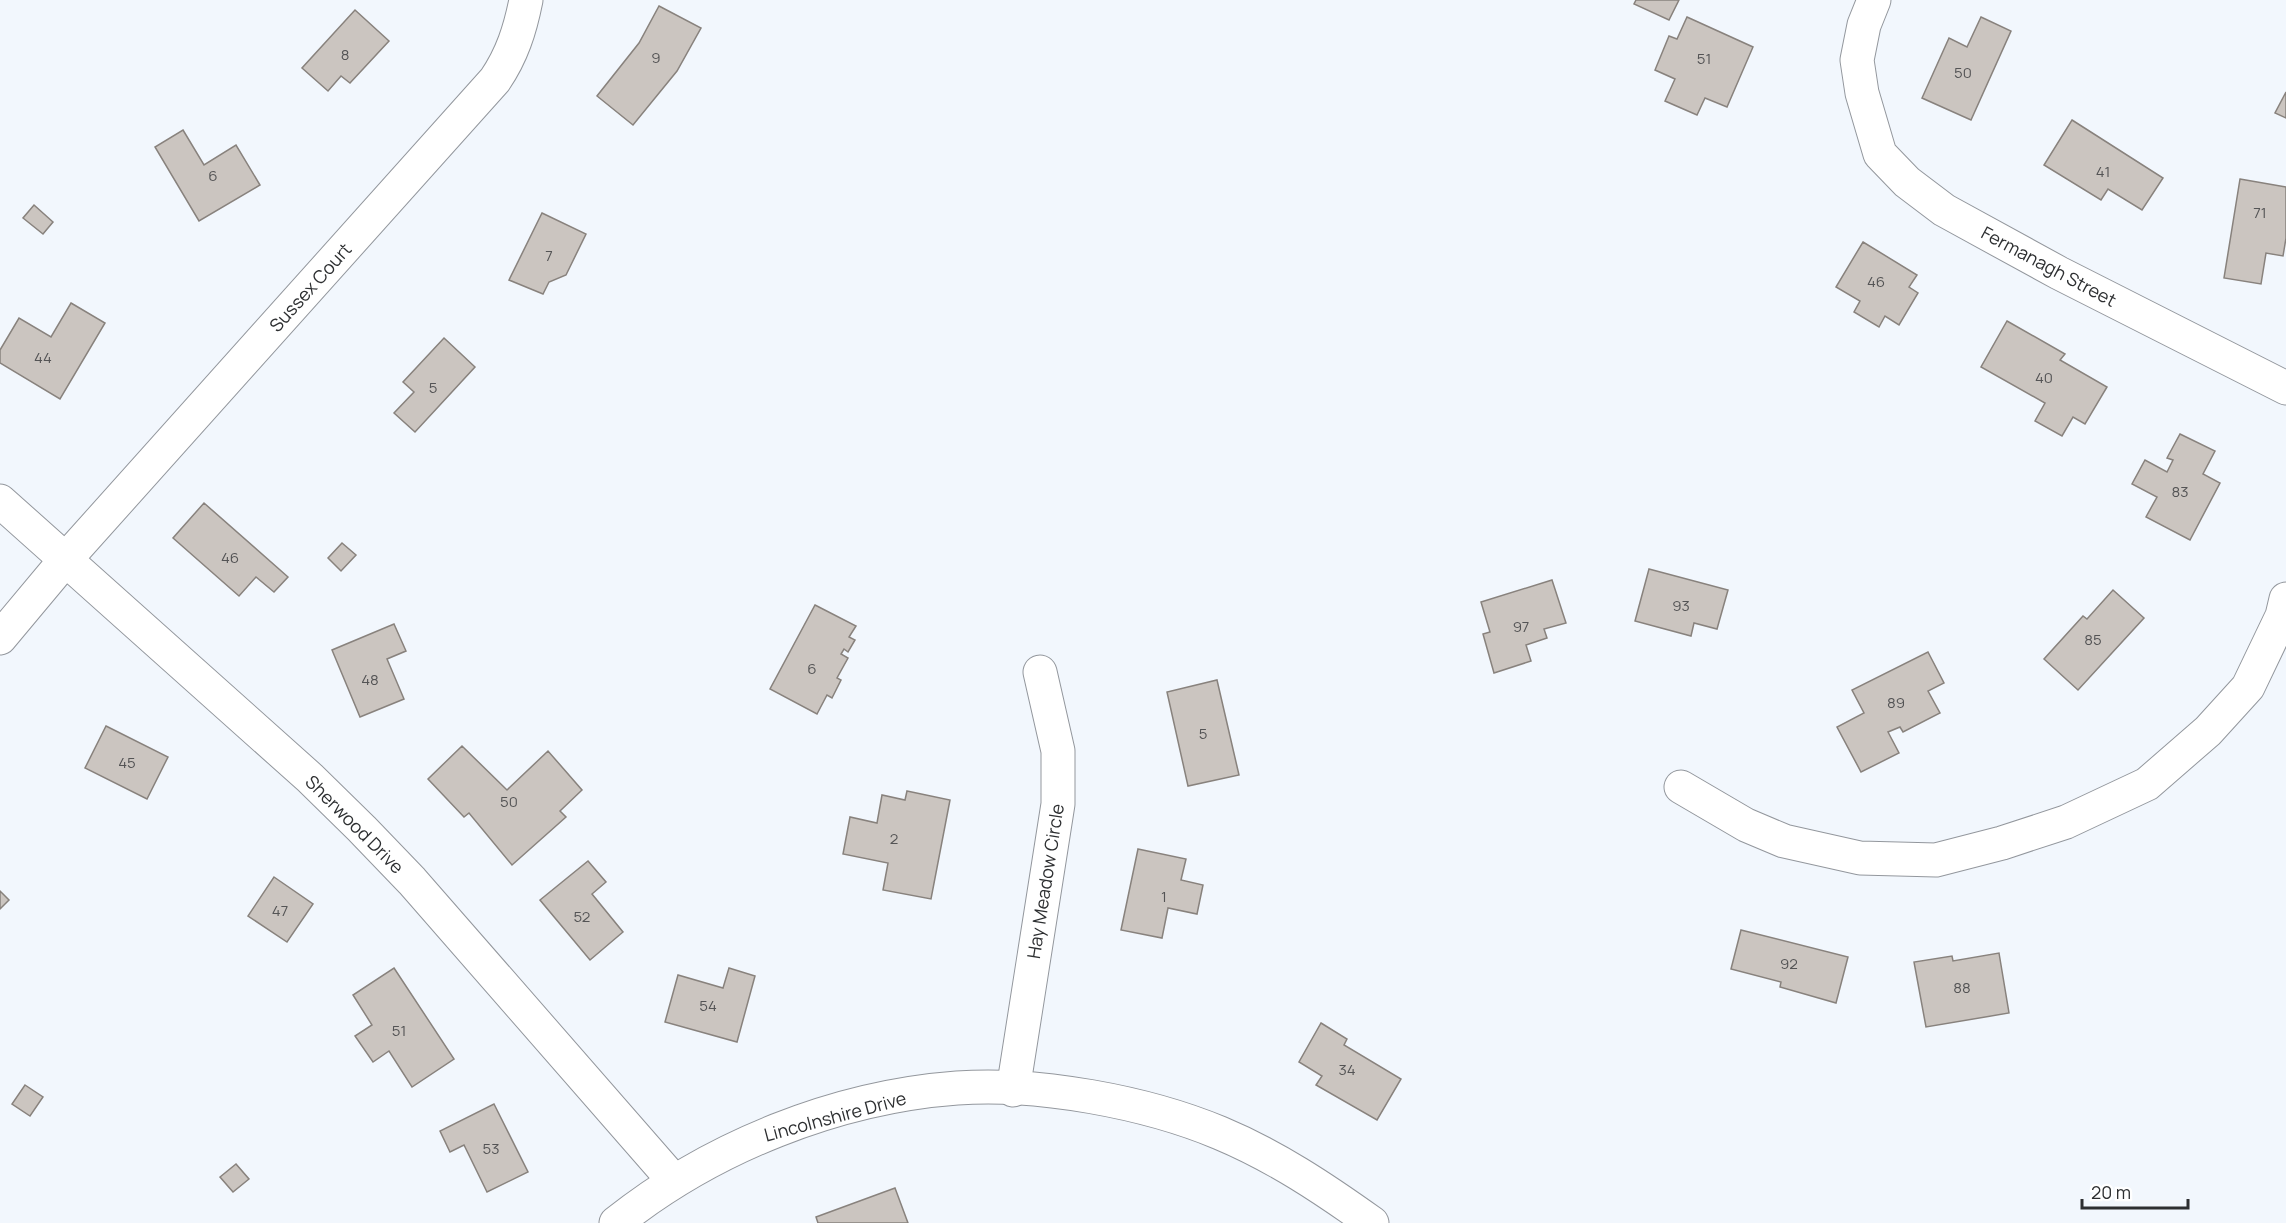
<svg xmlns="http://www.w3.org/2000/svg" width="2286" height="1223" viewBox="0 0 2286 1223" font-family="Manrope,sans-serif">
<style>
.building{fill:#cbc5c0;stroke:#88827d;stroke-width:1.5}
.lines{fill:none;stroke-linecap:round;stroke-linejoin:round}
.street-casing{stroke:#93979d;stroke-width:35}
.street{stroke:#fff;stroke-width:33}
.labels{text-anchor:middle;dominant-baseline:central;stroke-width:4.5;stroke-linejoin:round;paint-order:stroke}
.number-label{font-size:15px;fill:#545455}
.street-label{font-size:18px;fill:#2d2f31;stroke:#fff}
</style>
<rect width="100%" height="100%" fill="#f2f7fd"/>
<g class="building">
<polygon points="1636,0 1679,0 1669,20 1634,4"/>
<polygon points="659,6 701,28 677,71 633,125 597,96 639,43"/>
<polygon points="355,10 389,41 350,83 341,76 328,91 302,68"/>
<polygon points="1687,17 1753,47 1727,107 1705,98 1697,115 1665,101 1675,79 1655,70 1669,36 1677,39"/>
<polygon points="1981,17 2011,31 1971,120 1922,98 1949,38 1967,47"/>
<polygon points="2286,92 2286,118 2275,113"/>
<polygon points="2072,120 2163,178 2142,210 2108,189 2101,200 2044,165"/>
<polygon points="183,130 204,165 236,145 260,185 199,221 155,147"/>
<polygon points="2240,179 2286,187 2286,238 2283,256 2266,253 2261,284 2224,278"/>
<polygon points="34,205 53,222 43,234 23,218"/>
<polygon points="542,213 586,234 566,275 549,282 543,294 509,280"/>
<polygon points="1863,242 1917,275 1909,287 1918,293 1899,325 1885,316 1879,327 1854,312 1860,301 1836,287"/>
<polygon points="71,303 105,323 60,399 0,363 0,350 19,318 51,337"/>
<polygon points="2007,321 2065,354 2060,360 2107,387 2085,424 2073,417 2062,436 2035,421 2045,403 1981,367"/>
<polygon points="444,338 475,367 415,432 394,413 414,392 403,382"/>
<polygon points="2180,434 2215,451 2203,474 2220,483 2190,540 2146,517 2157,497 2132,484 2145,460 2167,472 2173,460 2167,458"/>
<polygon points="204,503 288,577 274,592 256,577 239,596 173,538"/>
<polygon points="342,543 356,555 341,571 328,558"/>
<polygon points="1649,569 1728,590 1717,629 1694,623 1691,636 1635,621"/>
<polygon points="1552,580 1566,623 1544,629 1547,638 1526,645 1531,661 1494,673 1483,634 1490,632 1481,602"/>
<polygon points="2113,590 2144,618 2078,690 2044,659 2083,616 2087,619"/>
<polygon points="815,605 856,626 849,637 855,640 848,652 844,649 841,654 848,658 837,678 841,680 832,698 827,695 817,714 770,689"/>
<polygon points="394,624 406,651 387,659 404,699 360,717 332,650"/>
<polygon points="1928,652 1944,683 1928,691 1940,713 1903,732 1900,727 1888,732 1899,753 1861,772 1837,727 1864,713 1852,690"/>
<polygon points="1217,680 1239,775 1188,786 1167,692"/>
<polygon points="106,726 168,757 147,799 85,768"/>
<polygon points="462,746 507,790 548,751 582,790 560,811 566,817 512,865 469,813 464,817 428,779"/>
<polygon points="907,791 950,800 931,899 883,890 888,863 843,854 850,817 877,823 882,795 905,800"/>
<polygon points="1138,849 1186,859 1181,880 1203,885 1197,914 1168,908 1162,938 1121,930"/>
<polygon points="588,861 606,882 592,894 623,932 590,960 540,900"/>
<polygon points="274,877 313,904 287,942 248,916"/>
<polygon points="0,891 9,900 0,909"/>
<polygon points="1741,930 1848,957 1836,1003 1780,987 1781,982 1731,969"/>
<polygon points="1999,953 2009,1013 1926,1027 1914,962 1952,956 1953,961"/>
<polygon points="394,968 454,1059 412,1087 389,1051 373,1062 355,1036 372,1025 353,995"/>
<polygon points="729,968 755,976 737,1042 665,1022 678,975 723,988"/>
<polygon points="1321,1023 1347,1039 1344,1045 1401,1079 1377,1120 1316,1085 1322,1076 1299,1062"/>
<polygon points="25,1085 43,1097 30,1116 12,1104"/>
<polygon points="494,1104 528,1172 487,1192 464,1145 450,1152 440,1131"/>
<polygon points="236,1164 249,1179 233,1192 220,1177"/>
<polygon points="895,1188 908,1223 818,1223 816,1217"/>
</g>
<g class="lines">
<defs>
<g id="street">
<polyline points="1874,0 1864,25 1857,60 1862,93 1880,154 1907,182 1944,210 2059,273 2286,388"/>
<polyline points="0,501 310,778 362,829 412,881 674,1181"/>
<path d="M 0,638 L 66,559 L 495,80 C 512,55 520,30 526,0"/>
<polyline points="1681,787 1746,825 1784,841 1860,858 1936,860 2002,843 2066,822 2147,784 2208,731 2248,687 2282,616 2286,599"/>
<polyline points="1013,1090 1058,804 1058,751 1040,672"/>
<path d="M 616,1223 C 711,1147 836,1097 957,1088 C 1038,1082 1146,1102 1220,1133 C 1275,1156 1323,1188 1372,1223"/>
</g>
</defs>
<use href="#street" class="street-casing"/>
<use href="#street" class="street"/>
</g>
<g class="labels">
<g class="number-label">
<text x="345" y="54">8</text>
<text x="656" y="57">9</text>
<text x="1704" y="58">51</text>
<text x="1963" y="72">50</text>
<text x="2103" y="171">41</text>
<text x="213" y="175">6</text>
<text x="2260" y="212">71</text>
<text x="549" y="255">7</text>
<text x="1876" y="281">46</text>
<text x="43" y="357">44</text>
<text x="2044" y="377">40</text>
<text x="433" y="387">5</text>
<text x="2180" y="491">83</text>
<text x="230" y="557">46</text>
<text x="1681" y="605">93</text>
<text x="1521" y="626">97</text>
<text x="2093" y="639">85</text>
<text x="812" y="668">6</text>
<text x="370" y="679">48</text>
<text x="1896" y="702">89</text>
<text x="1203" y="733">5</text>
<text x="127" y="762">45</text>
<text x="509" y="801">50</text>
<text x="894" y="838">2</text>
<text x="1164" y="896">1</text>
<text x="280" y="910">47</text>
<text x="582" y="916">52</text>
<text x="1789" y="963">92</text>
<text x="1962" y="987">88</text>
<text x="708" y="1005">54</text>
<text x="399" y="1030">51</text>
<text x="1347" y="1069">34</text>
<text x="491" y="1148">53</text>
</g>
<g class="street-label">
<text transform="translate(2049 266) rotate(28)">Fermanagh Street</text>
<text transform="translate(310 287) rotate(-48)">Sussex Court</text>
<text transform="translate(355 824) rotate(45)">Sherwood Drive</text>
<text transform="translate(1045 881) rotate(-81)">Hay Meadow Circle</text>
<text transform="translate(835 1116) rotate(-15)">Lincolnshire Drive</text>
</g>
</g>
<path d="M2082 1199v9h106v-9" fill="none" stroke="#2d2f31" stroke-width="3"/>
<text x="2091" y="1199" font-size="18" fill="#2d2f31" stroke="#ffffff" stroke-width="4.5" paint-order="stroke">20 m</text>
</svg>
